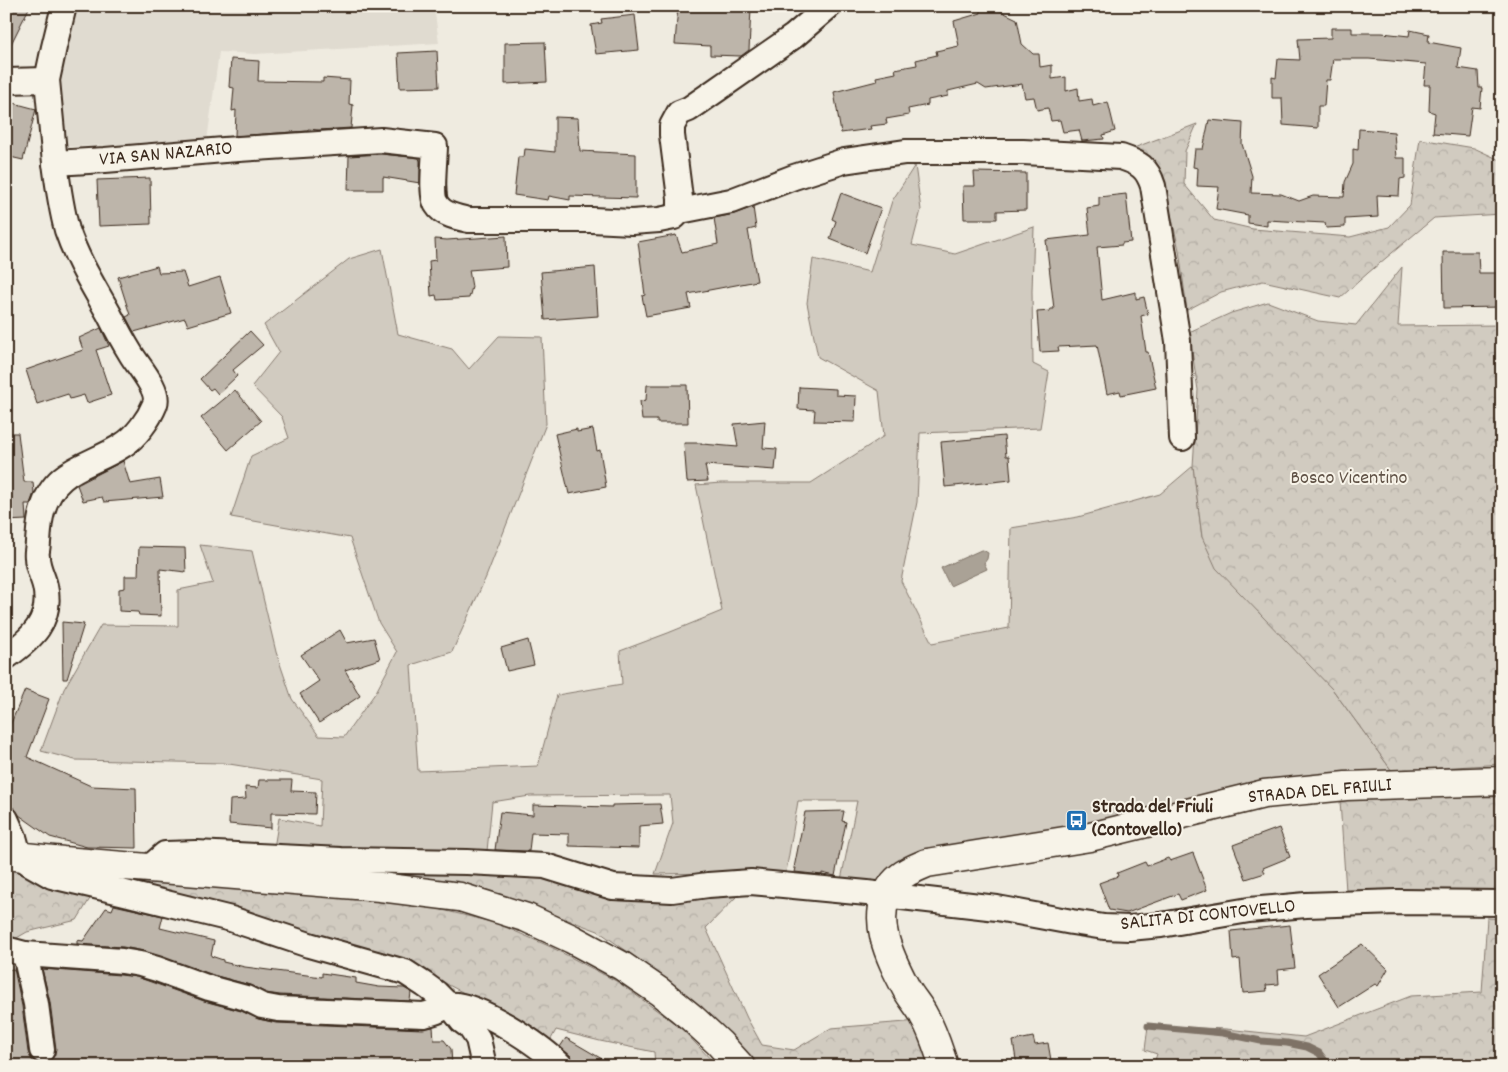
<svg xmlns="http://www.w3.org/2000/svg" width="1508" height="1072" viewBox="0 0 1508 1072" font-family="Dekko,sans-serif">
<style>
.built{fill:#e0dbd0}
.grass{fill:#d1cbc0;stroke:#867a6f}
.forest{fill:url(#forest-crowns);stroke:#867a6f}
.water{fill:#aaa296;stroke:#7e7266}
.lines{fill:none;stroke-linecap:round;stroke-linejoin:round}
.stream{stroke:#7e7266;stroke-width:7}
.building{fill:#bdb5aa;stroke:#3b2a1e}
.minor-casing{stroke:#3b2a1e;stroke-width:28}
.major-casing{stroke:#3b2a1e;stroke-width:31}
.minor{stroke:#f7f3e8;stroke-width:24}
.major{stroke:#f7f3e8;stroke-width:28}
.labels{text-anchor:middle;dominant-baseline:central;stroke-width:4;stroke-linejoin:round;paint-order:stroke}
.street-label{font-size:20px;fill:#3b2a1e;stroke:#f7f3e8}
.park-label{font-size:20px;fill:#605246;stroke:#f7f3e8}
.poi-label{font-size:20px;font-weight:bold;fill:#3b2a1e;stroke:#f7f3e8;text-anchor:start}
</style>
<defs>
<pattern id="forest-crowns" width="20" height="18" patternUnits="userSpaceOnUse" patternTransform="scale(1.25)"><rect width="20" height="18" fill="#d1cbc0"/><path d="M2 6a3 3 0 1 1 6 0M12 15a3 3 0 1 1 6 0" fill="none" stroke="#b4aea5"/></pattern>
</defs>
<rect width="100%" height="100%" fill="#efebe0"/>
<filter id="ink" filterUnits="userSpaceOnUse"><feTurbulence type="fractalNoise" baseFrequency=".02" numOctaves="2"/><feDisplacementMap in="SourceGraphic" scale="10" xChannelSelector="R" yChannelSelector="G"/><feConvolveMatrix kernelMatrix="1 2 1 2 8 2 1 2 1" color-interpolation-filters="sRGB"/></filter>
<g filter="url(#ink)">
<polygon class="built" points="72,6 434,6 439,43 255,54 219,52 207,141 64,147 59,56"/>
<polygon class="grass" points="915,165 921,210 912,245 955,254 1034,227 1032,291 1033,364 1049,372 1040,428 920,433 917,502 901,581 932,643 1009,628 1011,528 1078,517 1160,494 1193,466 1202,537 1333,690 1392,771 1348,774 876,885 841,880 857,801 798,801 786,872 655,874 673,823 670,795 530,796 492,802 487,851 274,848 279,818 320,826 322,779 223,763 75,760 41,751 64,689 101,625 178,626 178,590 213,583 200,545 252,551 276,652 292,699 319,736 344,737 376,692 397,652 379,623 350,538 231,517 251,456 289,438 282,417 252,386 279,352 264,325 349,259 382,249 398,334 452,349 469,369 499,336 542,337 546,424 486,577 452,652 411,665 418,771 538,766 557,695 622,684 620,651 668,633 722,611 696,485 721,483 811,483 884,436 879,391 818,357 807,303 813,259 870,272 892,201"/>
<g class="forest">
<polygon points="1197,124 1185,151 1184,184 1214,220 1253,229 1350,237 1389,227 1410,205 1420,139 1474,148 1502,161 1502,214 1434,218 1368,273 1340,298 1263,281 1221,292 1187,310 1179,250 1165,188 1153,161 1131,149"/>
<polygon points="1402,267 1398,326 1502,325 1502,764 1392,771 1333,690 1216,568 1202,537 1193,466 1198,390 1189,332 1231,313 1268,302 1318,321 1356,325"/>
<polygon points="1402,796 1502,797 1502,890 1346,891 1340,801"/>
<polygon points="181,861 485,872 739,894 706,928 747,1018 762,1045 794,1050 831,1028 919,1021 930,1066 761,1066 715,1020 664,977 598,931 544,911"/>
<polygon points="6,868 17,869 91,897 77,920 27,932 10,942 6,941"/>
<polygon points="55,870 414,903 496,923 551,947 618,982 681,1028 717,1066 655,1066 654,1052 600,1041 556,1030 550,1041 468,995 406,963"/>
<polygon points="1487,918 1502,919 1502,1066 1153,1066 1157,1054 1145,1050 1148,1026 1226,1029 1304,1037 1411,996 1482,992"/>
</g>
<polygon class="water" points="981,550 983,550 988,553 987,559 984,563 987,569 950,586 941,568"/>
<g class="lines">
<polyline class="stream" points="1148,1026 1223,1033 1261,1041 1287,1043 1307,1047 1319,1053 1329,1066"/>
</g>
<g class="building">
<polygon points="6,6 30,6 6,54"/>
<polygon points="678,6 726,6 751,8 749,50 741,56 710,55 710,46 675,44"/>
<polygon points="979,6 990,6 1017,19 1022,44 1033,54 1039,54 1040,67 1052,65 1052,79 1066,77 1066,91 1078,88 1079,101 1092,99 1093,106 1108,102 1115,131 1103,135 1104,139 1082,141 1079,130 1063,132 1060,120 1051,121 1048,108 1037,110 1034,97 1025,98 1022,84 986,89 978,84 948,91 948,96 928,100 928,105 908,109 909,115 886,119 887,124 870,126 871,129 841,133 834,92 877,81 876,77 896,73 895,69 917,65 916,60 937,55 936,51 959,46 954,21 981,13"/>
<polygon points="635,15 639,50 596,54 591,25 602,23 601,19"/>
<polygon points="1331,28 1352,28 1352,33 1382,33 1409,36 1410,30 1429,34 1428,42 1461,48 1458,68 1478,71 1479,88 1482,88 1480,108 1472,107 1468,136 1433,133 1435,113 1429,111 1430,85 1424,85 1426,64 1369,59 1333,59 1330,80 1326,80 1324,106 1318,106 1318,128 1283,125 1282,98 1272,98 1272,77 1276,78 1278,59 1300,60 1298,39 1331,38"/>
<polygon points="545,42 547,82 505,84 505,43"/>
<polygon points="437,51 439,87 400,88 398,53"/>
<polygon points="231,59 259,61 258,81 323,82 323,78 350,80 349,104 353,105 351,128 319,130 308,129 308,131 235,136 236,110 232,111 234,88 229,87"/>
<polygon points="6,101 36,109 23,160 6,156"/>
<polygon points="555,117 578,118 580,151 636,154 636,198 570,196 570,200 549,196 548,200 514,195 518,157 524,157 525,149 555,152"/>
<polygon points="1209,120 1243,123 1242,144 1252,176 1251,193 1281,194 1299,201 1313,196 1344,197 1345,182 1353,164 1353,149 1358,150 1359,129 1394,132 1396,158 1405,158 1405,178 1400,179 1399,196 1377,195 1378,217 1345,219 1345,227 1326,228 1325,223 1285,221 1267,220 1267,226 1248,223 1248,215 1216,209 1219,187 1197,186 1198,168 1193,167 1195,149 1203,149"/>
<polygon points="381,154 419,158 420,161 420,183 383,177 383,190 348,190 349,156"/>
<polygon points="974,172 1026,173 1026,210 997,211 997,219 964,219 963,186 975,186"/>
<polygon points="150,178 151,224 99,226 97,180"/>
<polygon points="841,193 881,208 865,253 830,239 836,221 832,219"/>
<polygon points="1126,194 1131,242 1122,243 1122,245 1097,247 1102,300 1136,292 1136,299 1144,297 1148,314 1141,316 1146,352 1148,352 1156,388 1121,395 1120,391 1107,394 1097,345 1058,347 1059,351 1040,352 1037,312 1050,311 1050,309 1054,309 1046,240 1090,235 1087,208 1099,206 1099,197"/>
<polygon points="753,207 756,228 748,230 757,281 688,294 691,308 646,316 642,296 645,295 638,242 676,235 682,252 718,244 714,218 734,214"/>
<polygon points="506,236 507,267 469,270 472,287 469,298 437,300 436,295 431,296 429,261 436,260 435,239 447,240"/>
<polygon points="1443,252 1478,252 1479,273 1502,273 1502,307 1444,308"/>
<polygon points="157,266 159,273 183,272 188,287 220,277 231,313 188,326 185,318 134,332 126,317 130,315 118,277"/>
<polygon points="595,267 598,316 545,320 541,272"/>
<polygon points="101,328 109,346 96,350 111,395 87,403 84,395 70,399 68,394 37,404 26,370 83,350 79,338"/>
<polygon points="250,331 263,345 233,370 237,376 218,394 213,388 210,390 200,379"/>
<polygon points="647,385 687,385 688,423 657,423 657,420 642,420 640,401 646,400"/>
<polygon points="799,387 836,389 836,395 856,396 855,422 814,421 815,410 798,409"/>
<polygon points="235,390 261,421 228,450 201,418"/>
<polygon points="765,421 763,448 777,449 775,470 705,465 708,481 687,482 684,443 702,443 702,444 738,447 734,424"/>
<polygon points="577,429 577,432 593,429 597,451 600,450 606,487 569,494 555,434"/>
<polygon points="6,433 18,433 24,482 33,482 34,493 30,504 25,504 26,520 6,521"/>
<polygon points="1004,436 1006,456 1009,456 1011,480 945,487 941,442"/>
<polygon points="123,461 130,484 160,479 163,497 104,502 102,497 83,501 77,485"/>
<polygon points="139,547 185,548 186,572 160,569 161,616 139,615 138,612 119,611 119,589 125,588 125,576 138,576"/>
<polygon points="62,622 84,624 67,679 63,679"/>
<polygon points="340,630 347,643 374,638 380,659 345,670 360,696 319,723 300,694 319,681 301,655"/>
<polygon points="528,640 534,665 507,671 501,648"/>
<polygon points="25,690 49,699 27,757 91,786 136,788 137,848 87,847 50,837 19,815 14,808 6,805 6,735"/>
<polygon points="259,780 292,780 291,791 316,792 315,814 271,813 271,828 229,824 230,800 246,799 245,787 258,788"/>
<polygon points="660,804 663,824 639,826 639,848 569,846 569,834 531,833 529,851 495,850 500,812 533,815 533,805 612,807 612,805"/>
<polygon points="844,811 842,821 846,822 835,876 822,873 822,875 795,872 796,868 794,868 805,812"/>
<polygon points="1279,828 1290,857 1263,868 1265,873 1246,879 1233,845"/>
<polygon points="1193,853 1207,890 1181,900 1178,894 1127,913 1109,910 1099,883 1118,876 1117,873 1145,862 1147,866 1168,858 1170,861"/>
<polygon points="114,905 163,916 160,928 214,941 211,956 223,960 223,962 245,967 322,977 322,973 356,978 356,983 379,987 404,988 411,992 410,1001 280,995 266,993 250,985 213,975 144,951 123,947 77,944 77,940 83,941 106,908 112,910"/>
<polygon points="1290,925 1295,968 1278,970 1279,984 1266,985 1267,991 1243,993 1240,959 1233,960 1231,931"/>
<polygon points="1362,944 1388,969 1378,986 1375,984 1339,1007 1318,974"/>
<polygon points="14,969 22,1006 28,1052 31,1059 37,1063 44,1064 50,1061 54,1056 56,1049 50,1002 42,969 120,975 137,977 204,1001 241,1011 259,1019 276,1023 423,1029 433,1027 434,1040 444,1040 451,1049 452,1066 6,1066 6,970"/>
<polygon points="1033,1037 1035,1045 1048,1043 1052,1066 1017,1066 1013,1041"/>
<polygon points="566,1038 614,1066 574,1066 574,1061 571,1056 560,1047"/>
</g>
<g class="lines">
<defs>
<g id="minor">
<path d="M 64,6 L 54,47 L 47,80 L 55,163 L 105,160 L 224,150 L 381,140 L 435,146 C 435,158 430,197 437,205 C 443,215 459,218 469,220 L 592,220 L 632,222 L 659,220 L 674,217 L 680,211 L 731,201 L 794,177 L 844,161 L 905,152 L 1023,152 L 1121,157 C 1139,163 1147,167 1153,186 L 1178,341 L 1182,438"/>
<polyline points="6,81 47,80"/>
<polyline points="680,211 680,198 672,135 672,126 679,113 689,109 715,91 794,36 829,6"/>
<path d="M 6,657 C 31,639 53,621 45,586 C 43,577 37,567 37,557 C 36,553 38,547 38,542 C 39,532 39,522 42,512 C 54,467 90,467 123,445 C 136,437 149,419 155,404 C 160,390 138,366 131,354 C 123,341 116,328 109,314 C 94,287 77,260 67,230 C 61,208 58,186 55,163"/>
<polyline points="6,819 14,837 19,855 29,863 52,876 121,892 231,919 309,945 405,972 425,985 436,993 455,1012 462,1021 470,1027 478,1039 484,1066"/>
<polyline points="149,868 165,854 196,853 341,860 467,862 545,866 613,887 672,890 708,885 751,882 867,893 997,908 1072,922 1104,927 1129,928 1161,925 1249,910 1306,905 1397,902 1502,903"/>
<polyline points="6,949 25,954 36,1004 42,1050"/>
<path d="M 25,954 L 122,961 L 140,964 L 157,969 L 209,988 L 246,998 L 262,1006 L 278,1009 L 424,1015 C 429,1013 435,1013 439,1010 C 443,1008 445,1005 449,1005 C 477,1002 541,1046 561,1066"/>
</g>
<g id="major">
<polyline points="6,855 63,861 380,887 460,897 527,918 572,939 622,966 660,992 692,1018 719,1043 740,1066"/>
<path d="M 944,1066 C 938,1049 933,1031 924,1016 C 920,1007 912,999 907,990 C 890,958 868,916 894,883 C 902,873 915,868 927,863 L 1090,837 L 1264,794 L 1346,786 L 1502,781"/>
</g>
</defs>
<use href="#minor" class="minor-casing"/>
<use href="#major" class="major-casing"/>
<use href="#minor" class="minor"/>
<use href="#major" class="major"/>
</g>
</g>
<defs>
<symbol id="bus-square" viewBox="-11 -11 22 22"><rect x="-9" y="-9" width="18" height="18" rx="4" fill="#1f6fb2" stroke="#f7f3e8"/><path d="M-5-6H5V4H4V6H2V4H-2V6H-4V4H-5ZM-3.5-4V0h7V-4ZM-3.5 1.2v1.5H-2V1.2ZM2 1.2v1.5H3.5V1.2Z" fill="#fff"/></symbol>
</defs>
<g fill-rule="evenodd">
<use href="#bus-square" x="1064" y="808" width="25" height="25"/>
</g>
<g class="labels">
<g class="street-label">
<text transform="translate(166 155) rotate(-5)">VIA SAN NAZARIO</text>
<text transform="translate(1320 792) rotate(-5)">STRADA DEL FRIULI</text>
<text transform="translate(1208 916) rotate(-6)">SALITA DI CONTOVELLO</text>
</g>
<g class="park-label">
<text x="1349" y="479">Bosco Vicentino</text>
</g>
<g class="poi-label">
<text x="1092" y="808">Strada del Friuli<tspan x="1092" dy="23">(Contovello)</tspan></text>
</g>
</g>
<rect width="1508" height="1072" fill="none" stroke="#f7f3e8" stroke-width="25"/>
<rect x="12" y="12" width="1483" height="1047" fill="none" stroke="#3b2a1e" stroke-width="2" filter="url(#ink)"/>
</svg>
